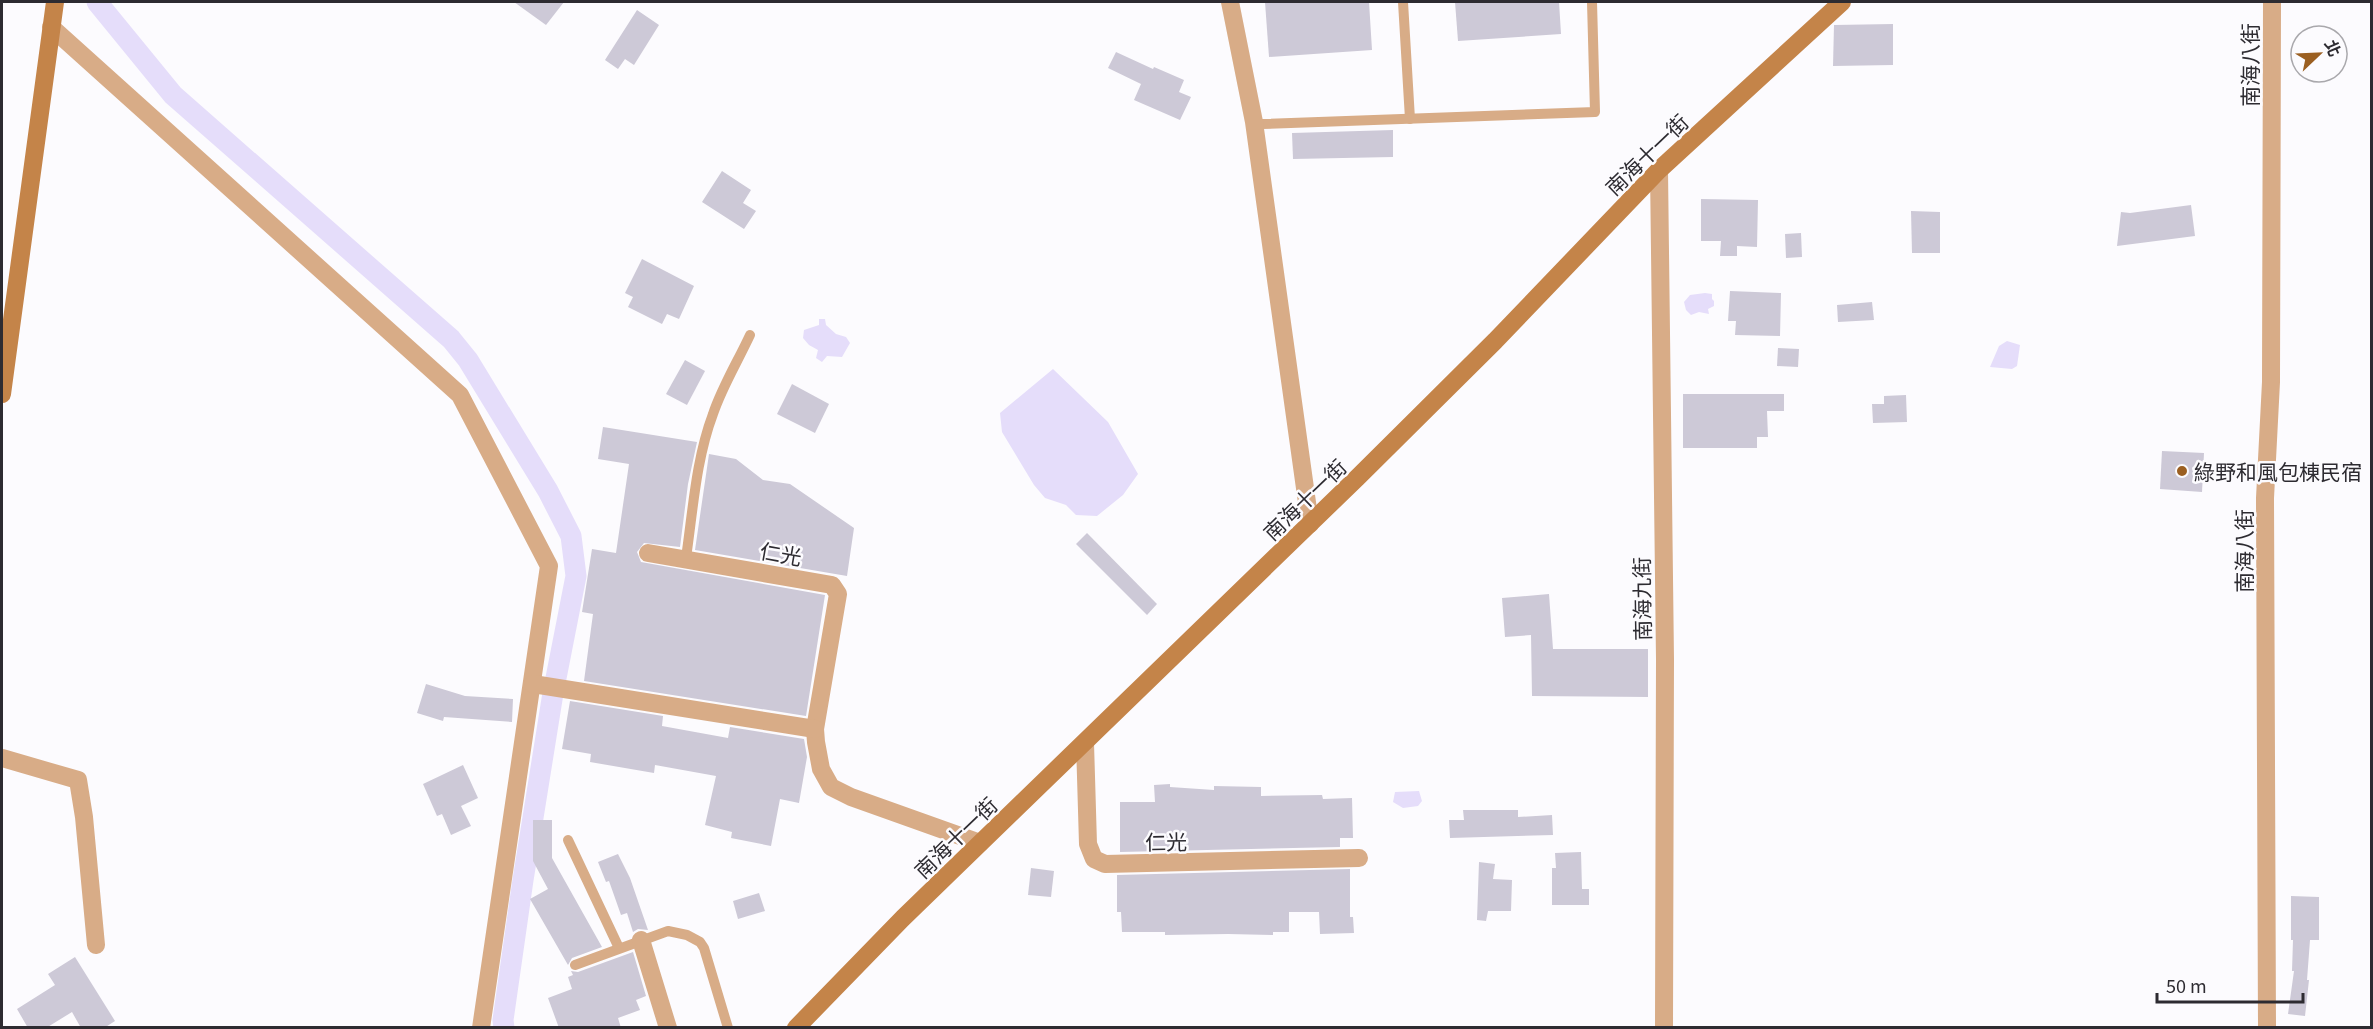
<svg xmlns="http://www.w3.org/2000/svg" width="2373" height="1029" viewBox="0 0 2373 1029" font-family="Georgia,'Noto Sans TC',serif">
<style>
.water{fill:#e5ddfa}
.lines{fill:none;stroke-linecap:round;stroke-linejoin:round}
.canal{stroke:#e5ddfa;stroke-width:21}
.building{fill:#cdc9d7}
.lane{stroke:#d8ac87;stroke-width:10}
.street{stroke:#d8ac87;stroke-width:18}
.secondary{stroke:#c48449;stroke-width:18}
.poi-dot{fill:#9b5f21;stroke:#fcfbfe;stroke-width:2}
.labels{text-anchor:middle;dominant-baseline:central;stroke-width:5;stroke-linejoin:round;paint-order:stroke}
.street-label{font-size:21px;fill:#2d2b31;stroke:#fcfbfe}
.poi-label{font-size:21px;fill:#2d2b31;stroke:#fcfbfe;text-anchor:start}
</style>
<rect width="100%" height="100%" fill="#fcfbfe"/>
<g class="water">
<polygon points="1705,293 1712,294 1712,299 1714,301 1714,306 1708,309 1709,314 1699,312 1691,315 1686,310 1684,302 1690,295"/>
<polygon points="819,319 825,319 826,325 836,334 846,337 850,343 842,357 827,356 822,362 816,358 818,350 809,345 803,338 804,330 819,325"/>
<polygon points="2007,341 2020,345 2017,366 2012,369 1990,367 1999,346"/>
<polygon points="1053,369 1108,422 1138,474 1123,495 1097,516 1076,515 1066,505 1045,498 1034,485 1002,432 1000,413"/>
<polygon points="1419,791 1422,801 1418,806 1403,808 1393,802 1395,792"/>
</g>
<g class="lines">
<g class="canal">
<polyline points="97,2 173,95 451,339 468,360 548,491 571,536 576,576 556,678"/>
<polyline points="504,1028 503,1020 523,880 553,693"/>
</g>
</g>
<g class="building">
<polygon points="514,2 564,2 546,25"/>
<polygon points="1265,2 1369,2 1372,50 1269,57"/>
<polygon points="1455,2 1559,2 1561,34 1458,41"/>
<polygon points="637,10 659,25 634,65 625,59 618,69 605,60"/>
<polygon points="1893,24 1893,65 1833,66 1834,25"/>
<polygon points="1116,52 1153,69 1154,67 1184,80 1179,92 1191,97 1180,120 1134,100 1141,84 1108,68"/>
<polygon points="1393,130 1393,157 1293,159 1292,133"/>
<polygon points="722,171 751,190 743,203 756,211 744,229 702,202"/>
<polygon points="1701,199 1758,200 1757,247 1737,246 1737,256 1720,256 1721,241 1701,241"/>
<polygon points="2191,205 2195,236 2117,246 2121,212 2130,213"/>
<polygon points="1911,211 1940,212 1940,253 1912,253"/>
<polygon points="1801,233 1802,257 1786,258 1785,234"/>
<polygon points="642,259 694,286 679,319 667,314 662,324 628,307 633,297 625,293"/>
<polygon points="1730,291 1781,293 1780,336 1735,335 1736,321 1728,321"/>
<polygon points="1872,302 1874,320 1838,322 1837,305"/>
<polygon points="1778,348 1799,349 1798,367 1777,366"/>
<polygon points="685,360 705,371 687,405 666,394"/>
<polygon points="792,384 829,404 815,433 777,414"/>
<polygon points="1683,394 1784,394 1784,411 1767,411 1768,437 1757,437 1757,448 1683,448"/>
<polygon points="1906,395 1907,422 1873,423 1872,404 1884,404 1884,396"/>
<polygon points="603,427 697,442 688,484 680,547 644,543 637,552 641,562 825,595 806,716 584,681 593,614 582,612 592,549 616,553 629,464 598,459"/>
<polygon points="2162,451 2204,453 2202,492 2160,489"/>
<polygon points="709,454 736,459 763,480 790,484 854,528 847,576 695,550"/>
<polygon points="1087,533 1157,604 1147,615 1076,544"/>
<polygon points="1549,594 1553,649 1648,649 1648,697 1532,696 1531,635 1505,637 1502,598"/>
<polygon points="426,684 465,696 513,699 512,722 444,717 443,721 417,713"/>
<polygon points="570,701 663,716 662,726 728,738 730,727 804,739 807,757 799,803 780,799 771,846 731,838 732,832 705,825 716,776 655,765 654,773 590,762 591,754 562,749"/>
<polygon points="463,765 478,798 461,806 471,826 451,835 442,814 437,816 423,784"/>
<polygon points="1170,784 1170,787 1214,790 1214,786 1261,787 1261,796 1322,795 1323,799 1352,798 1353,838 1340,838 1340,847 1120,852 1120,802 1155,802 1154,785"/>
<polygon points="1463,810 1518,810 1518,817 1552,815 1553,835 1450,838 1449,820 1464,820"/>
<polygon points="533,820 552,820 552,858 602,947 572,958 568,965 530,899 548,889 533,861"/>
<polygon points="1581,852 1582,889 1589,889 1589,905 1552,905 1552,868 1556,868 1555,853"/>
<polygon points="618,854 630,878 648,930 638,929 633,932 627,913 621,915 609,881 606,882 598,862"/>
<polygon points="1479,862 1495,864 1493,879 1512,880 1511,911 1488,911 1486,921 1477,920"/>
<polygon points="1031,868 1054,871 1051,897 1028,895"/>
<polygon points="1350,869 1350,917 1353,917 1354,933 1320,934 1319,912 1289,912 1289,932 1273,932 1273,935 1228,934 1165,935 1165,932 1122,932 1121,912 1117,912 1117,875"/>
<polygon points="759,893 765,911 738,919 733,901"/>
<polygon points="2291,896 2319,897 2319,940 2310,940 2307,980 2309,980 2305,1016 2288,1014 2294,971 2292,971 2293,940 2291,940"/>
<polygon points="633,952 646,996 636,1000 640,1010 618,1018 621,1028 559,1028 548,998 572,989 568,977 573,975 571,971 578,972"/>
<polygon points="75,957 115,1021 104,1028 81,1028 72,1012 46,1028 28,1028 17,1009 55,985 48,974"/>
</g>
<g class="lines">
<g class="lane">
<polyline points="1403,2 1410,119"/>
<polyline points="1254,122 1262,124 1595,112 1592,2"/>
<path d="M 686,558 C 693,510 696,459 713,414 C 722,387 738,361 750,335"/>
<polyline points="568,840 619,948"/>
<polyline points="575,965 668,931 687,935 700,942 704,948 728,1028"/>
</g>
<g class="street">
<polyline points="1230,2 1254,122 1310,524"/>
<polyline points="51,27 460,395 549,566 481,1028"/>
<polyline points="1659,170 1665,659 1664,1028"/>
<polyline points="648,553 832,585 838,594 815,729 816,742 821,769 831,787 851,797 980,843"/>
<polyline points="533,684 815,729"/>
<polyline points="1085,743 1088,844 1094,859 1105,864 1359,858"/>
<polyline points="2,758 78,780 84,817 96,945"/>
<polyline points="641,940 668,1028"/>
<polyline points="2267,1028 2265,498 2271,382 2272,2"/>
</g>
<g class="secondary">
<polyline points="2,394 55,2"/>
<polyline points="796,1028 903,918 1357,478 1495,341 1659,170 1842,2"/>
</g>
</g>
<circle class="poi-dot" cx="2182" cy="471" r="6"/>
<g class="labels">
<g class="street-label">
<text transform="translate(2249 65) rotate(-90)">南海八街</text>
<text transform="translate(1646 154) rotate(-44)">南海十一街</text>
<text transform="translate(1304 499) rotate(-44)">南海十一街</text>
<text transform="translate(2243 551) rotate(-90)">南海八街</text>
<text transform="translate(781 553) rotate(10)">仁光</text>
<text transform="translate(1641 599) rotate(-91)">南海九街</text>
<text transform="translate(955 837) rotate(-44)">南海十一街</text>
<text transform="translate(1166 841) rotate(-1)">仁光</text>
</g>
<g class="poi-label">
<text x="2194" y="471">綠野和風包棟民宿</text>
</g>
</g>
<rect width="2373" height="1029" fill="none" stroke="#2d2b31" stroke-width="6"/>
<g transform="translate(2319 54) rotate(67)"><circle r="28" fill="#fcfbfe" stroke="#a9a8ac" stroke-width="1.5"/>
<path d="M0-4.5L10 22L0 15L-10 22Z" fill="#9b5f21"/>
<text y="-9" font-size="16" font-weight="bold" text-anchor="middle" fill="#2d2b31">北</text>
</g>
<path d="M2157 993v9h146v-9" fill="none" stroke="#2d2b31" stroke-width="3"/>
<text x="2166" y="993" font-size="18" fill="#2d2b31" stroke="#fcfbfe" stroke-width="4.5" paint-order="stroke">50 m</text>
</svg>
